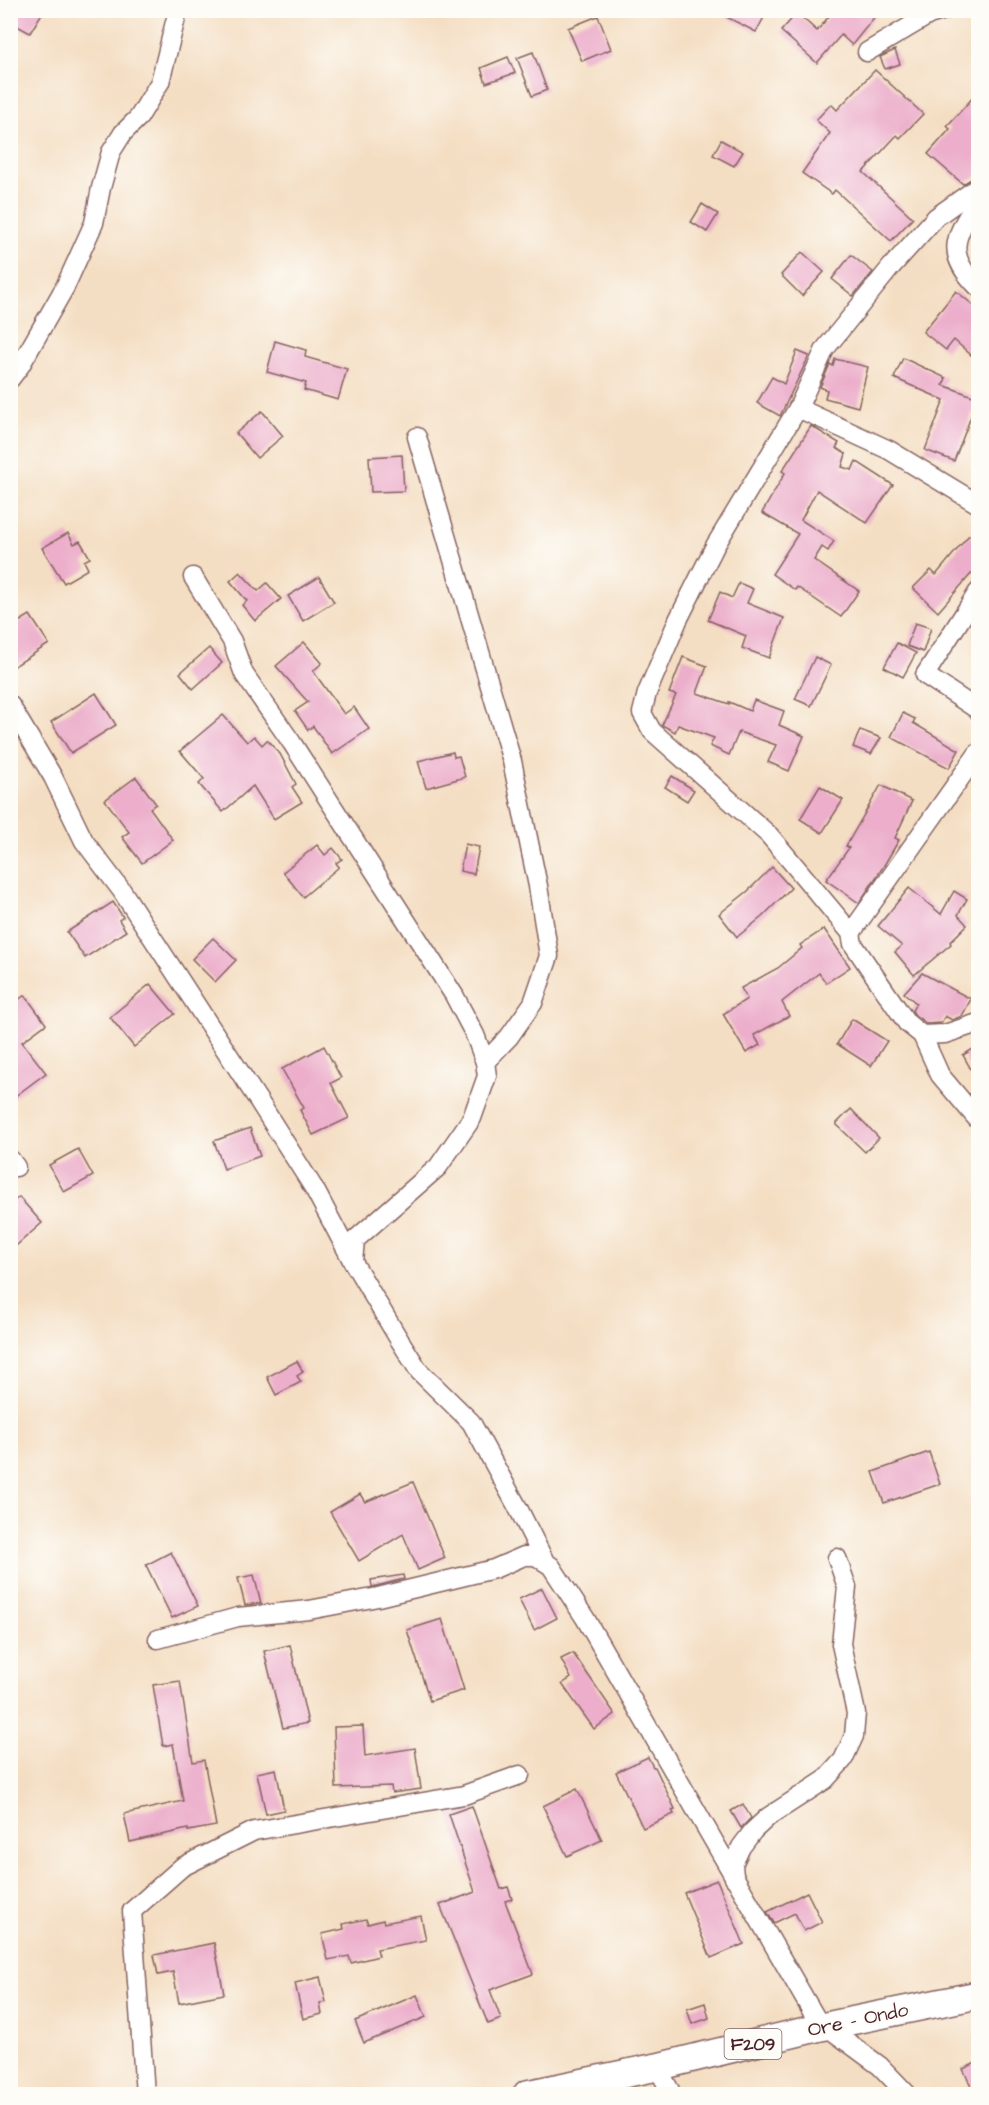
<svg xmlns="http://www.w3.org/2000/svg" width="989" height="2105" viewBox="0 0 989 2105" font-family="'Architects Daughter',sans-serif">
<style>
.building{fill:#ecaecb}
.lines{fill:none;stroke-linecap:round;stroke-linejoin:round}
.minor-casing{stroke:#866260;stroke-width:21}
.primary-casing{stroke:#866260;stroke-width:30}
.minor{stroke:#fff;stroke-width:18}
.primary{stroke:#fff;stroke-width:27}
.labels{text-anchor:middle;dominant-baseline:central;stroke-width:4.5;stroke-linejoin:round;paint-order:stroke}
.shield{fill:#fdfcf7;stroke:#806168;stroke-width:1.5}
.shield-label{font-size:18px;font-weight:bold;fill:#4a1f2b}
.street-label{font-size:20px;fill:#4a1f2b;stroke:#fdfcf7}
</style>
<rect width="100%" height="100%" fill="#fdfcf7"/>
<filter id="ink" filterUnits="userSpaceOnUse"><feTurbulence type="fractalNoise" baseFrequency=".0167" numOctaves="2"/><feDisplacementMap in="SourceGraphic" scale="12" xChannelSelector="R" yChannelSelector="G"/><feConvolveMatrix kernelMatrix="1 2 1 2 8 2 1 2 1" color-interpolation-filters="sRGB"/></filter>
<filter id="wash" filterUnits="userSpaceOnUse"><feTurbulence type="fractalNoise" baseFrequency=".008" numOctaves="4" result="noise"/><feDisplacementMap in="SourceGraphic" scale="24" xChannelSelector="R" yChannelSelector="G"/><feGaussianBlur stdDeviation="1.35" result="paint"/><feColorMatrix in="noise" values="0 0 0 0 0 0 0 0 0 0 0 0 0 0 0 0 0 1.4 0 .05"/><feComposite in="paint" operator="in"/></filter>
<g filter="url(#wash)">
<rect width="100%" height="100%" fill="#f4dec3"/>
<g id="blocks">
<g class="building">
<polygon points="10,10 44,10 30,33 10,22"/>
<polygon points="713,10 768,10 756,32"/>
<polygon points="834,10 880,10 852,45 841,35 817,63 781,31 797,13 817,31"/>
<polygon points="598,16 611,49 582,61 568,28"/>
<polygon points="895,50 900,64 885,69 880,57"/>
<polygon points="533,52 547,90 532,96 517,58"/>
<polygon points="508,57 515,73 486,83 481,68"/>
<polygon points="875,70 923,114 900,138 897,135 863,172 913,218 891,241 835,190 832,194 802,173 830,133 816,120 831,104 837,110"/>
<polygon points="978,92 978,175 963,184 928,154 950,129 947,126"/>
<polygon points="721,140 743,152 734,166 713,155"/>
<polygon points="702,204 718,214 707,232 691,222"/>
<polygon points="802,252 824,272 802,296 781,275"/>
<polygon points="851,255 873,272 853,296 832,279"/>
<polygon points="956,291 978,309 978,361 954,340 946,350 923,332"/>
<polygon points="275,341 306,350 305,357 347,369 338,400 304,390 306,383 267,372"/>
<polygon points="797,351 809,356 780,416 757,403 772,377 784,384"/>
<polygon points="903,358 946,378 943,385 978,398 954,461 925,450 944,400 894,378"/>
<polygon points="835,359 868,367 858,407 825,398 827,390 820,387 830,364 833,366"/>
<polygon points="262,411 283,436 257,458 236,433"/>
<polygon points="811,426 839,443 836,448 846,454 842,467 852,470 856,461 893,485 867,523 817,490 801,520 834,541 828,551 822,547 814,560 859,591 841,617 797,587 795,590 772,574 798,534 762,513 785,473 782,471"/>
<polygon points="402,455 404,491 371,492 369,457"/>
<polygon points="68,533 74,544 80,541 90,558 84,561 88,569 64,583 42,548"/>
<polygon points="969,535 978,544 978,566 938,612 913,588 931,570 936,575"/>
<polygon points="240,572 258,591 267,583 281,599 255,621 242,605 247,601 230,581"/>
<polygon points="319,577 334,602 303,621 288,596"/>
<polygon points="739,583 753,589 747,603 784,618 769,658 742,648 746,636 708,620 720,592 732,598"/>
<polygon points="30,615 49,644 10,669 10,627"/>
<polygon points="915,623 931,628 923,652 907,646"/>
<polygon points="304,642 322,663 313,671 344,714 354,707 369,729 332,754 313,726 308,730 295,711 308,702 276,666"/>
<polygon points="897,643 916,653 903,677 884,667"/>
<polygon points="209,648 222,663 193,689 180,673"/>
<polygon points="683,657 707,666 697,693 729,704 729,702 750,711 754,700 784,711 779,725 804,736 789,771 768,762 776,745 739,732 729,755 710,746 714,738 678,725 675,732 662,725 676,695 669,693"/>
<polygon points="815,657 831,665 811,706 795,699"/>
<polygon points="96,693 116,725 71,753 51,722"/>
<polygon points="903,713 915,719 913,723 959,750 949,768 891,737"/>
<polygon points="223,715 247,742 254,736 262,745 267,740 280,754 296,784 292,787 302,802 274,819 253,786 223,812 199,784 204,779 180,751"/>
<polygon points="860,730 881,738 871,754 853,747"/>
<polygon points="453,752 454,757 459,756 465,777 426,788 418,761"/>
<polygon points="672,776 694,790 687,801 665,787"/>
<polygon points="136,777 156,804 150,808 173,840 142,863 122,837 129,832 105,800"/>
<polygon points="881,785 912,801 895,838 899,840 883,867 859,903 826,880 849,848 846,846"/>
<polygon points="820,786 843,800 822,833 800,819"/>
<polygon points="465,844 479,847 474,874 460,871"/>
<polygon points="317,845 325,855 333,848 342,859 336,863 339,867 303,897 283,872"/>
<polygon points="772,867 791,888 762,917 737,937 719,914 748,891"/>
<polygon points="909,888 941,914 954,891 967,899 958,915 967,925 950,942 951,944 914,975 895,952 902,946 878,926"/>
<polygon points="113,902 123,917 119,920 126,931 85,958 67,932"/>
<polygon points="824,929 850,967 826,983 819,973 782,1002 789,1016 754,1035 760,1045 746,1053 723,1014 747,999 741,988 778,968 802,948 800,945"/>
<polygon points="213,938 236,960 215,982 192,959"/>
<polygon points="922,973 971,999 962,1016 952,1020 945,1016 941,1023 927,1024 915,1015 912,1011 916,1003 904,993"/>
<polygon points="150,984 175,1014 134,1047 110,1017"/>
<polygon points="25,995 46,1024 22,1042 46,1073 10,1100 10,1006"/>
<polygon points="852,1019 887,1041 871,1066 837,1044"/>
<polygon points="324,1046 341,1078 331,1083 349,1118 313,1135 300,1110 304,1108 282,1069"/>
<polygon points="978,1046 978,1082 963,1055"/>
<polygon points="851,1109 879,1138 865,1152 836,1124"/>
<polygon points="250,1128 260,1156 224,1169 214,1141"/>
<polygon points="78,1149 93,1176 64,1192 49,1165"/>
<polygon points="19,1197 42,1223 10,1251 10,1204"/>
<polygon points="297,1361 303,1372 297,1376 301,1382 276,1395 267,1377"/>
<polygon points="929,1452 940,1484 884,1503 873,1472"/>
<polygon points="413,1482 445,1558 418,1570 403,1534 359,1561 330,1512 360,1494 365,1502"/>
<polygon points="171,1552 198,1606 172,1618 146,1565"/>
<polygon points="254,1575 261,1603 245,1605 238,1578"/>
<polygon points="403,1575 404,1579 372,1587 371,1580"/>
<polygon points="542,1588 557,1618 534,1630 519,1599"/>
<polygon points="442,1619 464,1690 430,1701 407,1630"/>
<polygon points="290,1645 308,1723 283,1728 264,1651"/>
<polygon points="573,1653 615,1714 594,1729 562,1684 571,1678 561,1659"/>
<polygon points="180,1681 193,1762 204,1760 216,1826 188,1831 188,1829 130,1842 124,1814 183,1801 173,1744 163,1746 153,1685"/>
<polygon points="363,1726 365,1756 415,1748 421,1789 392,1793 391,1786 336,1788 334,1727"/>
<polygon points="648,1757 653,1767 655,1767 675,1809 672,1810 674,1814 643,1828 616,1772"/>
<polygon points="276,1769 284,1810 266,1814 257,1773"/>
<polygon points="577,1789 602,1840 567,1856 543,1806"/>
<polygon points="743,1804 751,1818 741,1828 731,1811"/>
<polygon points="472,1806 501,1889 508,1887 512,1899 505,1901 533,1974 490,1990 501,2019 488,2024 440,1905 475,1892 449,1814"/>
<polygon points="717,1880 744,1944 711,1958 684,1893"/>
<polygon points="807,1892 822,1922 804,1931 795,1913 774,1923 767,1912"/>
<polygon points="421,1916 426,1940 377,1949 379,1956 351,1963 349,1956 328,1960 322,1934 344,1929 343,1924 366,1919 368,1924 383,1920 384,1923"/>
<polygon points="214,1943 224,1994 179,2003 173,1972 158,1975 154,1955"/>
<polygon points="320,1977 326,2002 320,2004 322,2014 303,2019 295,1983"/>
<polygon points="417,1995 426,2017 364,2043 355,2021"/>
<polygon points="705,2003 709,2018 692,2024 687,2009"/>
<polygon points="978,2062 978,2094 975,2094 963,2069"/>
</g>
</g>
</g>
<g filter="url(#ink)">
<use href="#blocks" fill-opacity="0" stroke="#866260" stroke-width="1.5"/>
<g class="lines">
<defs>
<g id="minor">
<polyline points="867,52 929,15 945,10"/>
<polyline points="978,187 936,217 891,267 825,349 798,408 715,546 678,620 647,693 642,713 652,731 769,835 851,933 853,944 907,1023 922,1035 940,1075 978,1120"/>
<path d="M 978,199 C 956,236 943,252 978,287"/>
<polyline points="10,379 20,366 65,287 94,223 101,188 111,152 123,133 139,117 160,82 178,10"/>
<polyline points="798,408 889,450 978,504"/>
<polyline points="417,437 512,761 538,886 549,956 533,1003 509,1037 485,1062"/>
<polyline points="193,577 232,641 244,674 292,743 454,995 475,1035 485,1062 487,1076 472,1118 438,1167 355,1240 353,1262"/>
<polyline points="978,592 925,675 978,710"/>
<polyline points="10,705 53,777 84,841 122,891 260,1103 315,1190 353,1262 397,1336 419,1371 471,1422 518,1508 545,1562"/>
<polyline points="851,933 978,753"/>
<polyline points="922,1035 945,1034 978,1023"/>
<polyline points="10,1159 16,1167"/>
<polyline points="158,1639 238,1617 309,1610 378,1597 494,1569 524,1556 536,1556 551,1566 585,1618 821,2027"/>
<polyline points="734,1878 733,1864 741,1847 753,1831 768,1817 825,1780 843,1760 854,1736 856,1713 841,1644 847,1587 837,1558"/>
<polyline points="827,2027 880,2066 907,2094"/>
<polyline points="657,2067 672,2094"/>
<polyline points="145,2094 132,1911 182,1867 254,1831 464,1795 520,1775"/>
</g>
<polyline id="primary" points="527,2094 657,2067 821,2027 978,1995"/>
</defs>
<use href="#minor" class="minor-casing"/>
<use href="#primary" class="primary-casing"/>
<use href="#minor" class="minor"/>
<use href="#primary" class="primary"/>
</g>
</g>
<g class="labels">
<rect class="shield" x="724.5" y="2029" width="57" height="30" rx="4.5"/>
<g class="shield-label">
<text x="753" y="2044">F209</text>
</g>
<g class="street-label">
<text transform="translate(858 2020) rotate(-12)">Ore - Ondo</text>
</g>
</g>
<rect width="989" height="2105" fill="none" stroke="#fdfcf7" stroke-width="36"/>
</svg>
